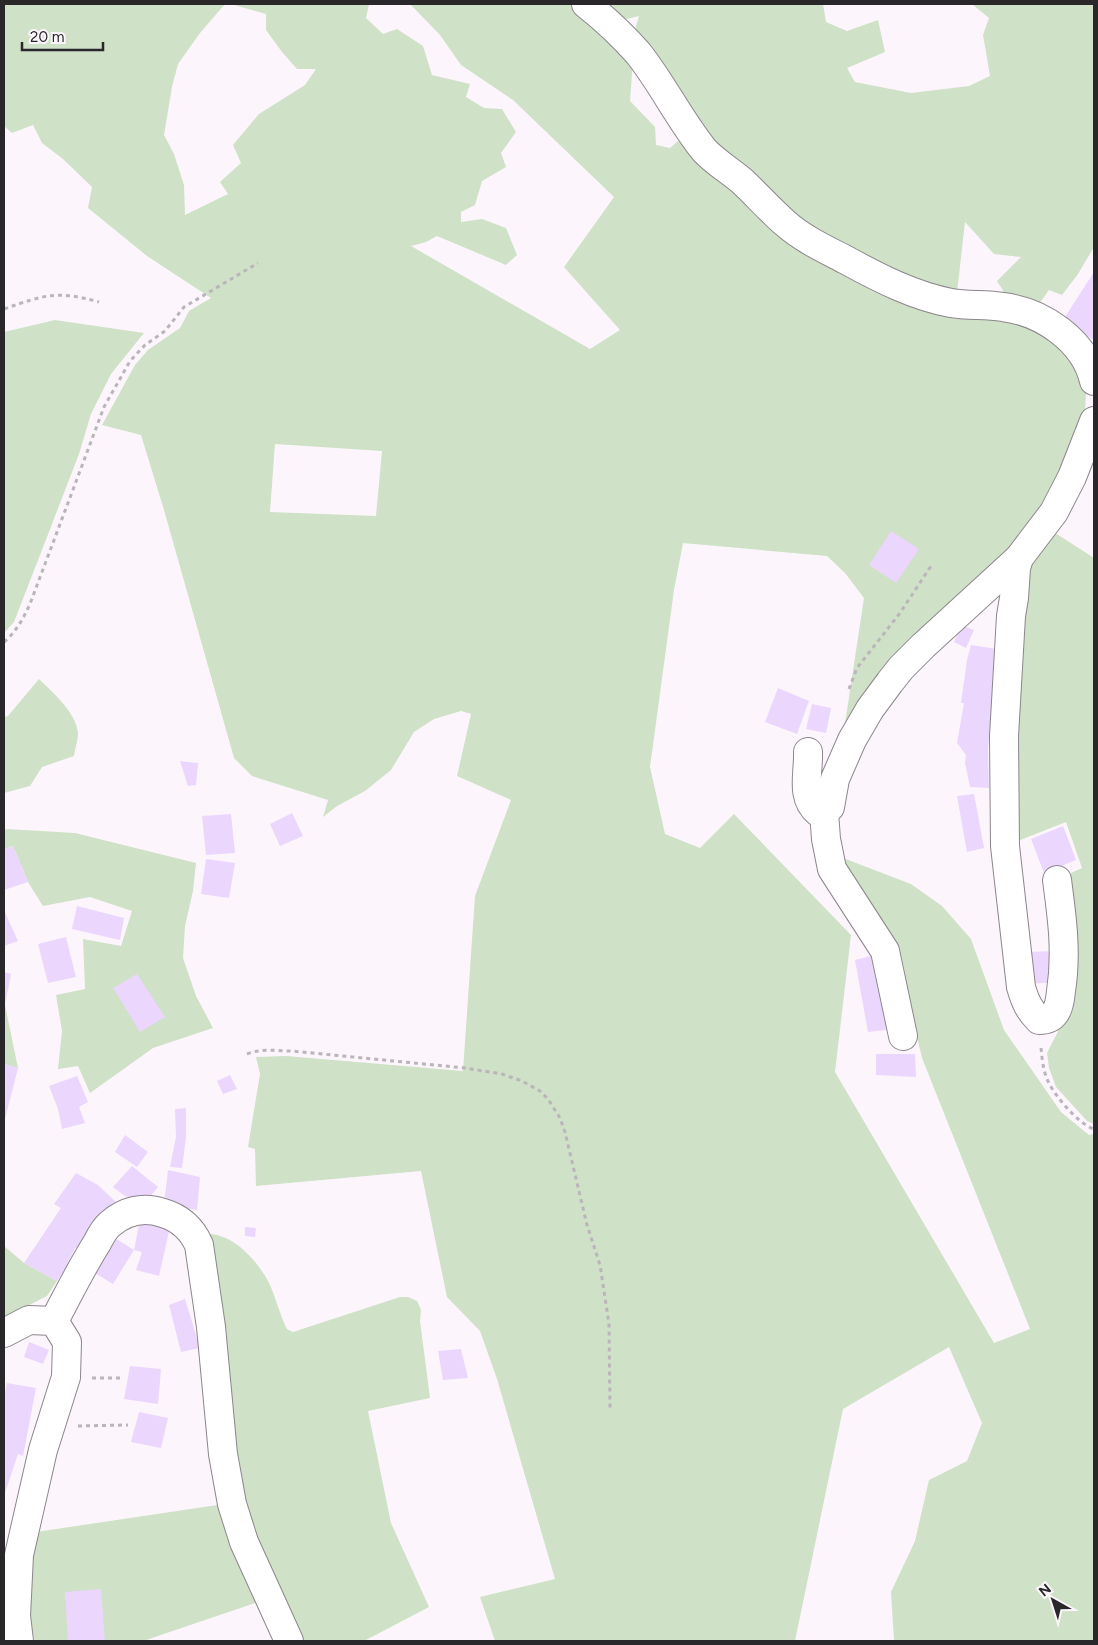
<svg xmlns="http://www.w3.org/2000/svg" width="1098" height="1645" viewBox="0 0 1098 1645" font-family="Figtree,sans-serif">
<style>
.green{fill:#cfe1c6;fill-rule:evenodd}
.building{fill:#ebd6fd}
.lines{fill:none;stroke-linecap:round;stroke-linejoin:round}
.minor-casing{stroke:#8c868c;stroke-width:30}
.path{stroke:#bab5ba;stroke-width:3;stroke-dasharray:4 4;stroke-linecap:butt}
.minor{stroke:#fff;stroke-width:28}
</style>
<rect width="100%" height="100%" fill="#fcf6fc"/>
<g class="green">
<path d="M 4,4 L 225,4 L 200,33 L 178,64 L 172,87 L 164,135 L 174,154 L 184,185 L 185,215 L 228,194 L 220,182 L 241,163 L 233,145 L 259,114 L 305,85 L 316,69 L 297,69 L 282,52 L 266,30 L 266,14 L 231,4 L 369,4 L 366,18 L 383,34 L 397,29 L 423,46 L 432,75 L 470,84 L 466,97 L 484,108 L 502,109 L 516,132 L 501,153 L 506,167 L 482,181 L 475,205 L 461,212 L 461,222 L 482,219 L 506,228 L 517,255 L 506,265 L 437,236 L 426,242 L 411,246 L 590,349 L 620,330 L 564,267 L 614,197 L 513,100 L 461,65 L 440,35 L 410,4 L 578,4 L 633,60 L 630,101 L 655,127 L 656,145 L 670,148 L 678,141 L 692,150 L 634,33 L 639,16 L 615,22 L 594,4 L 823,4 L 826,22 L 847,31 L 878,20 L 885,52 L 847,68 L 855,82 L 911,93 L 969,86 L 990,76 L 983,35 L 989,18 L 972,4 L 1094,4 L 1094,247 L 1078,274 L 1062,295 L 1049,290 L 1039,304 L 1007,297 L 997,281 L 1021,257 L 994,254 L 965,222 L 957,293 L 885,288 L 955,319 L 991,317 L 1032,327 L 1052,338 L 1080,371 L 1086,394 L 1085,411 L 1072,457 L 1041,519 L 841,750 L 864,598 L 845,573 L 827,556 L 683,543 L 674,590 L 650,767 L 665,834 L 700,848 L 734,814 L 851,935 L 835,1072 L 994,1343 L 1030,1329 L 922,1058 L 897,952 L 847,878 L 843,858 L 911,884 L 942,906 L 971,939 L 1004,1030 L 1061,1112 L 1089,1135 L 1094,1134 L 1094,1641 L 894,1641 L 891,1592 L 915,1541 L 929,1480 L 967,1461 L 982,1423 L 949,1347 L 843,1409 L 795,1641 L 495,1641 L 480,1597 L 555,1579 L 497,1379 L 480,1331 L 447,1297 L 421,1171 L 256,1186 L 255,1149 L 248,1147 L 260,1074 L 256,1057 L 286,1056 L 463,1071 L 475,896 L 511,800 L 457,776 L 471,714 L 461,711 L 434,719 L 414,732 L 391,770 L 365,791 L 337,806 L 323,817 L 328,800 L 252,776 L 234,758 L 164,510 L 141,435 L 102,425 L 135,365 L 148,350 L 180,328 L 189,311 L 211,298 L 147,256 L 88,208 L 92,187 L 63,159 L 42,143 L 33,125 L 12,133 L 4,126 ZM 275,444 L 382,451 L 376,516 L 270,512 Z"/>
<polygon points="55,320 144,333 111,374 91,414 79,454 47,537 14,622 4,633 4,332"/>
<polygon points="1049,529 1094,558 1094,1124 1087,1121 1056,1087 1049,1068 1047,1053 1067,1014 1073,965 1071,873 1082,868 1066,822 1013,843 1011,783 1026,562"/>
<path d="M 39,679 C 52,692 76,712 78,733 C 78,740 75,749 74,756 L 42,767 L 30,786 L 4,793 L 4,717 L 8,716 Z"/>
<polygon points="7,829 75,833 196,863 193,891 185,926 183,958 196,996 213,1028 153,1048 90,1093 78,1066 58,1069 62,1031 56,995 85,989 83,939 121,946 132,911 90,897 43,906 28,882 13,846 4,849 4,830"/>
<polygon points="4,1005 5,1005 18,1068 4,1064"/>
<path d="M 205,1234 C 210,1234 216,1234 220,1236 C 241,1242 261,1266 270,1285 C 276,1299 280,1315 287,1329 L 293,1332 L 400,1297 L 408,1297 L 417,1301 L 421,1310 L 420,1321 L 430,1398 L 368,1411 L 391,1523 L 429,1607 L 364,1641 L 298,1641 L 239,1505 Z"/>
<polygon points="4,1246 24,1263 57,1281 47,1296 4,1318"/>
<polygon points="224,1504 261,1601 146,1640 35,1641 25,1607 26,1580 36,1532"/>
</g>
<g class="building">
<polygon points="1094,272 1094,337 1093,340 1063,320"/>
<polygon points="891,531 919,549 896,583 869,565"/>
<polygon points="961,625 974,630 966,648 954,642"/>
<polygon points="971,645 997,649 988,749 989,788 970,787 965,763 966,755 957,743 964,703 961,703 967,660"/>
<polygon points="778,688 809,701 797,734 765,722"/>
<polygon points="812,704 831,708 826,733 806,729"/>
<polygon points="180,761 198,763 196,785 188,786"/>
<polygon points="974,794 984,848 967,852 957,796"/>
<polygon points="292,813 303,836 280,846 270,824"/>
<polygon points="231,814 235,853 206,855 202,816"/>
<polygon points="1063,826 1076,860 1044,873 1031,839"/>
<polygon points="13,846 28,882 4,890 4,849"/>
<polygon points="206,859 235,863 229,898 201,894"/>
<polygon points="77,906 124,918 120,940 72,929"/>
<polygon points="4,910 18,941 4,946"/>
<polygon points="66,937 76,977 48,983 38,944"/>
<polygon points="1057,951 1059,982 1027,984 1025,952"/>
<polygon points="879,954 894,1029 868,1032 855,960"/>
<polygon points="4,972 11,974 5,1005 4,1005"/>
<polygon points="137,974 165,1017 140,1032 113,988"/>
<polygon points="876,1054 915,1054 916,1077 876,1075"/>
<polygon points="4,1064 18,1068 4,1123"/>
<polygon points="230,1075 237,1089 223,1094 217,1081"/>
<polygon points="77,1076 88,1102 79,1107 85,1123 62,1129 58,1109 49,1086"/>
<polygon points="186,1108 186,1138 182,1168 170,1167 176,1137 175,1109"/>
<polygon points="125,1135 148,1152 137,1167 115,1152"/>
<polygon points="132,1166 158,1187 141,1208 113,1187"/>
<polygon points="168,1170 200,1177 197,1210 164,1204"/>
<polygon points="76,1173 98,1185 118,1204 85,1252 75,1248 66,1267 57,1281 24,1263 61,1208 54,1204"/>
<polygon points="140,1220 170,1227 159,1276 136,1270 142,1252 134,1250"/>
<polygon points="245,1227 256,1228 255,1237 245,1236"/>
<polygon points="110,1235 134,1250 113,1284 88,1269"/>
<polygon points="185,1299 200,1348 181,1352 169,1305"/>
<polygon points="29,1342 49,1350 43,1364 24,1357"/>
<polygon points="461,1349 468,1378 443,1380 438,1351"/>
<polygon points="130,1366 161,1369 158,1404 124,1399"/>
<polygon points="7,1383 36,1388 23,1456 18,1454 4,1496 4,1397"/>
<polygon points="139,1412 168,1418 161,1448 131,1442"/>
<polygon points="101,1589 105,1641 68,1641 65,1592"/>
</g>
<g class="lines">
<defs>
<g id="minor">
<path d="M 586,4 C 605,19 622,35 638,53 C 662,83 679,119 704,150 C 715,162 729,170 742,181 C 756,194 770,210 785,223 C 803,239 825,249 846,260 C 879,278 914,296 951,303 C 968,306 986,304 1003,307 C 1043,312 1085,341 1094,381"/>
<path d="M 808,752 C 809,772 800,797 818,812 L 824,812 L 830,807 L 835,779 L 852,740 L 870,709 L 890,682 L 901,668 L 923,646 L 1019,558"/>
<polyline points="824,812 826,839 832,869 885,951 903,1036"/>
<path d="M 1057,880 C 1062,917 1067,953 1061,991 C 1060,998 1060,1006 1055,1013 C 1051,1019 1045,1020 1039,1020 C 1029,1010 1025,1001 1021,987 L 1005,846 L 1004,736 L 1011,616 L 1014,598 L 1016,568 L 1019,558 L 1054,512 L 1072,477 L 1094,421"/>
<path d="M 54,1321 C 68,1295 81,1268 97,1243 C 100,1237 104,1229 110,1224 C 125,1211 143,1206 163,1213 C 180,1218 192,1229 199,1245 L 211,1327 L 223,1454 L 232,1504 L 244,1542 L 289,1641"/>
<polyline points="4,1333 29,1320 54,1321 67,1342 66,1377 43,1450 19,1555 16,1616 19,1641"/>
</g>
</defs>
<use href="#minor" class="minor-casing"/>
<g class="path">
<path d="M 4,309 C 44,295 57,290 99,302"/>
<path d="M 4,642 C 16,632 23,619 30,604 L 104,407 L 130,361 L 145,345 L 165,331 L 184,307 L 258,263"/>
<polyline points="849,689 857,668 900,613 931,566"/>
<path d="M 1041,1048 C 1042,1058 1043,1069 1047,1079 C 1053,1094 1078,1124 1094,1129"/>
<path d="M 247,1054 C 262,1048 277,1051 292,1051 L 465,1068 L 502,1074 L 522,1081 L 540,1091 L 548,1099 L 560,1118 L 565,1132 L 587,1225 L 600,1265 L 609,1324 L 610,1409"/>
<polyline points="92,1378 120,1378"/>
<polyline points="78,1426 128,1425"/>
</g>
<use href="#minor" class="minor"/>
</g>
<rect width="1098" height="1645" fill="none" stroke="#292729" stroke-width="10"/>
<g transform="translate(1053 1600) rotate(321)" stroke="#fcf6fc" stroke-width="4" paint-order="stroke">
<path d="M0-4L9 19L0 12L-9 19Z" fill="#292729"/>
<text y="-8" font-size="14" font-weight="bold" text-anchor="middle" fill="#292729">N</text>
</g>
<path d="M22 42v8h81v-8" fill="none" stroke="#292729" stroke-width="2.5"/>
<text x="30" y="42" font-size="15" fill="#292729" stroke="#fcf6fc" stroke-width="4" paint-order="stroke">20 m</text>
</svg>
